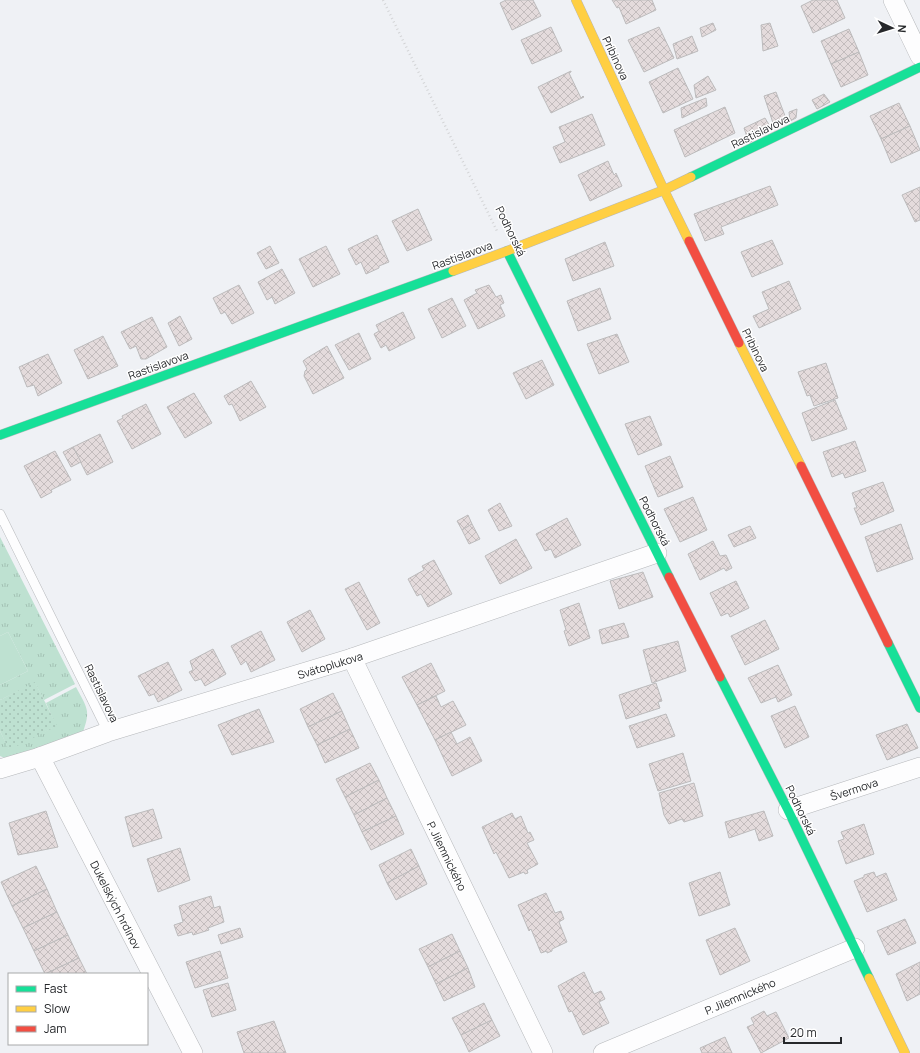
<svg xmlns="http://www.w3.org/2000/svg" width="920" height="1053" viewBox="0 0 920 1053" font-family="Manrope,sans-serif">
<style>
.grass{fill:url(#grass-tufts)}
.park{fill:url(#park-dots)}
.pitch{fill:#bee1d1}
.building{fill:url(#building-cross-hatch);stroke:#bcbbbc}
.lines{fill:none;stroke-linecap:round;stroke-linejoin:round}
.lane-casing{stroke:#b6b8bb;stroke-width:10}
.street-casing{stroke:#b6b8bb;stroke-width:20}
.fast-casing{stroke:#b6b8bb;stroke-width:10}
.slow-casing{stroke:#b6b8bb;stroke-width:10}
.jam-casing{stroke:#b6b8bb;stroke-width:10}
.path{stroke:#d3d4d6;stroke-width:2.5;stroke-dasharray:1 3;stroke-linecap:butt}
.lane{stroke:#fdfdfe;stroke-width:9}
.street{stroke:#fdfdfe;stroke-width:19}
.fast{stroke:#16e098;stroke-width:9}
.slow{stroke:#ffcf43;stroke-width:9}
.jam{stroke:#f24e42;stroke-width:9}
.labels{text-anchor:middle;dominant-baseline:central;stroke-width:3;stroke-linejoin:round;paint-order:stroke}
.street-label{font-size:11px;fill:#26282b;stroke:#fff}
</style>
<defs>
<pattern id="grass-tufts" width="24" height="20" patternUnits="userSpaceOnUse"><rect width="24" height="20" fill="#bee1d1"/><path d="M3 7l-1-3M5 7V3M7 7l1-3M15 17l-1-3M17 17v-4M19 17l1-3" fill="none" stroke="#a3c1b4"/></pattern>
<pattern id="park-dots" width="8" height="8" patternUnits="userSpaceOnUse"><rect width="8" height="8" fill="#bee1d1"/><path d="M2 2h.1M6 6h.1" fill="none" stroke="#a3c1b4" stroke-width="1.8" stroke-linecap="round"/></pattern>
<pattern id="building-cross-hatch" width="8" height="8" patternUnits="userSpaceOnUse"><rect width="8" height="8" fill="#e4dbdc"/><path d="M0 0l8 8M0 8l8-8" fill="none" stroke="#c3bcbd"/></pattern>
</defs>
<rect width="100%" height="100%" fill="#eff1f5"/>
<g class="grass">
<polygon points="0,537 75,684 44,700 35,683 0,700 0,685 28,671 8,632 0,636"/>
<path d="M 76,687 C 87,708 91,710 83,732 L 7,759 L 0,756 L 0,731 L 9,749 L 56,726 L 46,703 Z"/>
</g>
<polygon class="park" points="35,682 57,726 9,750 0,731 0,700"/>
<polygon class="pitch" points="8,632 28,671 0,685 0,636"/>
<g class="building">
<polygon points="506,0 533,0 541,16 512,30 500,3"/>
<polygon points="612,0 652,0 656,10 626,24 619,7 617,8"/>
<polygon points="813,0 837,0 845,18 813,33 801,6"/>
<polygon points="713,23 716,30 702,37 700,28"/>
<polygon points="770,23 778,46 763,51 761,25"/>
<polygon points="551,27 562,51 532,64 521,40"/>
<polygon points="659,27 674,58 644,72 628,40"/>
<polygon points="849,29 859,52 831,64 821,41"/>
<polygon points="692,36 698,51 677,59 673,44"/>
<polygon points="859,52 868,75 841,87 831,64"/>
<polygon points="678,68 693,99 663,113 649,82"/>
<polygon points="571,71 571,72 569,73 581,98 583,96 584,97 551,113 538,87"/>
<polygon points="708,76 716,90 696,98 694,85"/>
<polygon points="776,92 787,121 775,129 764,96"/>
<polygon points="824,94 830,102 817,109 812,100"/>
<polygon points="706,98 707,106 682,118 681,108"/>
<polygon points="899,103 910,126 881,139 870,116"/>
<polygon points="725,107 735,133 685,157 674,130"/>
<polygon points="797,109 796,118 790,121 789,112"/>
<polygon points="592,114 605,145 560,163 553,147 565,142 559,127"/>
<polygon points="765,118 771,128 749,143 744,128"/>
<polygon points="910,126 920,150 891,163 881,139"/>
<polygon points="608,161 614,175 616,173 622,186 590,201 578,175"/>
<polygon points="770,186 778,205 721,227 724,234 705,241 694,214"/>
<polygon points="920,187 920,220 915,222 902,195"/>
<polygon points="418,209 432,240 407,251 392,221"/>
<polygon points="377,235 389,262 379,266 379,268 366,274 361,262 356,265 348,249"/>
<polygon points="772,240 783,264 752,277 741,252"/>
<polygon points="605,242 614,266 573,281 565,259"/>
<polygon points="270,246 279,263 266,269 257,253"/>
<polygon points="326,246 340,274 313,287 299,259"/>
<polygon points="282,269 295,293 275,304 272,297 267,300 258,282"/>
<polygon points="789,281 801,309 759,328 753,316 769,309 762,292"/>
<polygon points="239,285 254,313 232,324 225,312 221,314 213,298"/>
<polygon points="489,285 496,297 501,295 504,303 500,305 505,316 478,329 464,300 477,293 475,290"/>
<polygon points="600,288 611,319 578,331 567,301"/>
<polygon points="452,298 466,326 442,338 428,309"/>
<polygon points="403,312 415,338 389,351 386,345 381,348 374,334 379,331 376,325"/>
<polygon points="180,316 192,339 179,346 168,323"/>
<polygon points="152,317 167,347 146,359 141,359 136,346 130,349 121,332"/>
<polygon points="359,333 371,359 349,370 335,345"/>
<polygon points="617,334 629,362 599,374 587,344"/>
<polygon points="103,336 118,366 88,379 74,350"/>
<polygon points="327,346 344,378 313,394 304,376 305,371 307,369 303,361 307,358"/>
<polygon points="48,354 62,383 38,396 34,385 27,387 19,367"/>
<polygon points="542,360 554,385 526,399 513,373"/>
<polygon points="826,363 838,398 814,406 810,395 807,396 798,372"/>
<polygon points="251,381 266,407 240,421 232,404 229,405 224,396"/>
<polygon points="194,393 212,423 185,438 167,407"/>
<polygon points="835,400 847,429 812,441 802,413"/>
<polygon points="146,404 161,434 132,449 117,421 123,418 122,416"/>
<polygon points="650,416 662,445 638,455 625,424"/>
<polygon points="100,434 113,462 87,475 73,447"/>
<polygon points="855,441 866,471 845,478 843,473 832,477 823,452"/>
<polygon points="73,447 81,462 71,467 63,452"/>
<polygon points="55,451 71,480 51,490 52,492 41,498 24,466"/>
<polygon points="670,456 683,487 658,497 645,466"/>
<polygon points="883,482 894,511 861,525 854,508 857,508 852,493"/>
<polygon points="693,497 707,530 680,542 664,509"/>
<polygon points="500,503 512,526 499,531 488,510"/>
<polygon points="468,515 472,524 462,530 457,521"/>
<polygon points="567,518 581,545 555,558 551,549 545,551 536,534"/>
<polygon points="472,524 480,539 469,544 462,530"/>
<polygon points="901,524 913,559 877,572 865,537"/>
<polygon points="750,526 756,538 734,547 728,535"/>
<polygon points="516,539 532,568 500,584 485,556"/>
<polygon points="713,541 720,556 726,555 732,568 726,571 724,568 700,580 688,554"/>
<polygon points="434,560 452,594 428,607 421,594 417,596 408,579 424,570 422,566"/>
<polygon points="643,572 653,597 619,609 610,581"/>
<polygon points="736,581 749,608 730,617 728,613 721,616 710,593"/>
<polygon points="359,582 380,623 367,630 345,589"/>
<polygon points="579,603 590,638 569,646 564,631 566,630 560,610"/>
<polygon points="310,610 325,639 302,652 287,622"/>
<polygon points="765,620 779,649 745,665 731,636"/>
<polygon points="624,623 629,637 602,644 599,630"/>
<polygon points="261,631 275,660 251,672 246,661 241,665 231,646"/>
<polygon points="678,641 686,671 652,683 643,650"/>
<polygon points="213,649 226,674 205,686 201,679 195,681 189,672 193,670 190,661"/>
<polygon points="168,662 182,690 158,702 154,694 149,696 138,676"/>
<polygon points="431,663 445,691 417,705 402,677"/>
<polygon points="778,665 792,695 778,702 776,697 761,703 748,678"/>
<polygon points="656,683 662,701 658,702 660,708 626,719 619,695"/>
<polygon points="333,693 342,711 308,727 300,709"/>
<polygon points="436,696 441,707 453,701 466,725 435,740 417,705"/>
<polygon points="795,706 809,737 785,748 771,716"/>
<polygon points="259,709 274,742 232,755 218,725"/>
<polygon points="342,711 350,729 317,745 308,727"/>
<polygon points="666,714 675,736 637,748 629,726"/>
<polygon points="907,724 918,748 887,760 876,735"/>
<polygon points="350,729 359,748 325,763 317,745"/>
<polygon points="451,732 457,744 470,737 482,761 452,776 435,740"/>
<polygon points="683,753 691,781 658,791 649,764"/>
<polygon points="370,763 379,780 345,797 336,779"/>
<polygon points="379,780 387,798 354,815 345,797"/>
<polygon points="694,783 703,816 684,822 682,819 669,824 664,815 659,793"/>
<polygon points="387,798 396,816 362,832 354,815"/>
<polygon points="153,809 162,838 133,847 125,817"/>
<polygon points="46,811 58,847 18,855 9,823"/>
<polygon points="764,811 773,836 759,841 755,829 729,838 725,822"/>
<polygon points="512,813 515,819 521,816 528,833 530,832 534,840 527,843 538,864 527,870 528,873 525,874 524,872 509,878 496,852 494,854 482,827"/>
<polygon points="396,816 404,834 371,850 362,832"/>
<polygon points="864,824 874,854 846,864 838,841 844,839 841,832"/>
<polygon points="180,848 190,880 158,892 147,859"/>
<polygon points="411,849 419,866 387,883 379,865"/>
<polygon points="36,866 47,889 12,906 1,882"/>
<polygon points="419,866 427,884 396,900 387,883"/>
<polygon points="720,872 730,905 699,916 689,883"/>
<polygon points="874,872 876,877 886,873 897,900 867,912 854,881 864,877 864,875"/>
<polygon points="47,889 57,912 23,928 12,906"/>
<polygon points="546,893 555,913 561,911 564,919 559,922 567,942 552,949 552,951 547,953 547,951 541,953 531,929 529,931 518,905"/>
<polygon points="211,896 214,908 220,906 224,922 208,928 209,930 193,935 192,932 178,936 174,925 183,922 179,906"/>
<polygon points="57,912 68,935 34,951 23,928"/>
<polygon points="905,919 916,943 888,955 877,931"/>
<polygon points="240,928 243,937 221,944 218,935"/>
<polygon points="735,928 750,961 720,975 706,940"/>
<polygon points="452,934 460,951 428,967 419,949"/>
<polygon points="68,935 79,958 45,974 34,951"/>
<polygon points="220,951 228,978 195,988 186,962"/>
<polygon points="460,951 468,968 436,984 428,967"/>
<polygon points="79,958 87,974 45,974"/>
<polygon points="920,962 920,994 907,1001 896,974"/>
<polygon points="468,968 475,987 444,1001 436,984"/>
<polygon points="584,972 594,994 601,991 605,999 599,1002 609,1023 583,1035 572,1011 569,1012 558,986"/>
<polygon points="228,983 236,1010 212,1017 203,990"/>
<polygon points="484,1003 492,1020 461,1035 452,1018"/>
<polygon points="764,1011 767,1016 776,1012 789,1038 761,1053 747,1027 754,1024 751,1018"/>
<polygon points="492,1020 500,1036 469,1052 461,1035"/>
<polygon points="274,1021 286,1053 244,1053 237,1032"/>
<polygon points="725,1037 732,1053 702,1053 700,1048"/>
</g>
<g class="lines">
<defs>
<polyline id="lane" points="0,514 108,732"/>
<g id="street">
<polyline points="893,0 920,56"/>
<polyline points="352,658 543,1053"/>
<polyline points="40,757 193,1053"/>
<polyline points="0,769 40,757 108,732 352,658 657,553"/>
<polyline points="788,810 920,767"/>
<polyline points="603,1053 855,948"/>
</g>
<g id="fast">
<polyline points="691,177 920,67"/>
<polyline points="507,251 669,577"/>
<polyline points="0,435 453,271"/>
<polyline points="888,643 920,708"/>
<polyline points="720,677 788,810 869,978"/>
</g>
<g id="slow">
<polyline points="576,0 664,190 689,241"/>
<polyline points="453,271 507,251 664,190 691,177"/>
<polyline points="739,343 801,466"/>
<polyline points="869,978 905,1053"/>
</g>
<g id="jam">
<polyline points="689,241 739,343"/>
<polyline points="801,466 888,643"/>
<polyline points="669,577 720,677"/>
</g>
</defs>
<use href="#lane" class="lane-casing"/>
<use href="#street" class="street-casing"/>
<use href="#fast" class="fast-casing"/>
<use href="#slow" class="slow-casing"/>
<use href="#jam" class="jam-casing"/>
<polyline class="path" points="383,0 498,233"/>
<use href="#lane" class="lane"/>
<use href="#street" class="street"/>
<use href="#fast" class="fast"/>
<use href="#slow" class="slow"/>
<use href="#jam" class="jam"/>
</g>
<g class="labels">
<g class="street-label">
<text transform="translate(616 58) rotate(65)">Pribinova</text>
<text transform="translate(760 131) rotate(-26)">Rastislavova</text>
<text transform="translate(511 231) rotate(64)">Podhorská</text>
<text transform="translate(462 255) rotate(-20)">Rastislavova</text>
<text transform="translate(756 350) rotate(64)">Pribinova</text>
<text transform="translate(158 365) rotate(-20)">Rastislavova</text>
<text transform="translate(655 521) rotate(63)">Podhorská</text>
<text transform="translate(330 665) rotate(-17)">Svätoplukova</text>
<text transform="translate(102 693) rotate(64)">Rastislavova</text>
<text transform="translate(854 789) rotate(-18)">Švermova</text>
<text transform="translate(801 810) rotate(64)">Podhorská</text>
<text transform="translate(447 856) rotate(64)">P. Jilemnického</text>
<text transform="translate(116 905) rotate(63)">Dukelských hrdinov</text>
<text transform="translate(740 996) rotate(-23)">P. Jilemnického</text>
</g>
</g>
<rect x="8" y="973" width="140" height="72" fill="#ffffff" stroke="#a8a9aa"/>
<rect x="16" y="986" width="20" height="6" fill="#16e098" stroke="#a8a9aa"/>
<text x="44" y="993" font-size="12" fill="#26282b">Fast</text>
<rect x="16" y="1006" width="20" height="6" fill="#ffcf43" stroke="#a8a9aa"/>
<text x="44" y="1013" font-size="12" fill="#26282b">Slow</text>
<rect x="16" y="1026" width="20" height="6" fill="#f24e42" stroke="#a8a9aa"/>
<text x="44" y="1033" font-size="12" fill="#26282b">Jam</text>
<g transform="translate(892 28) rotate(94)" stroke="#ffffff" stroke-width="3" paint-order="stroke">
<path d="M0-3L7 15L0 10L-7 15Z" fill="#26282b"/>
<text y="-6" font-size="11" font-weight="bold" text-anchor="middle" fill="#26282b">N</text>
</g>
<path d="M784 1037v6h57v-6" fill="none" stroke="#26282b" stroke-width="2"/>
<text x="790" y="1037" font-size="12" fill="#26282b" stroke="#ffffff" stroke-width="3" paint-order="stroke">20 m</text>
</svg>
